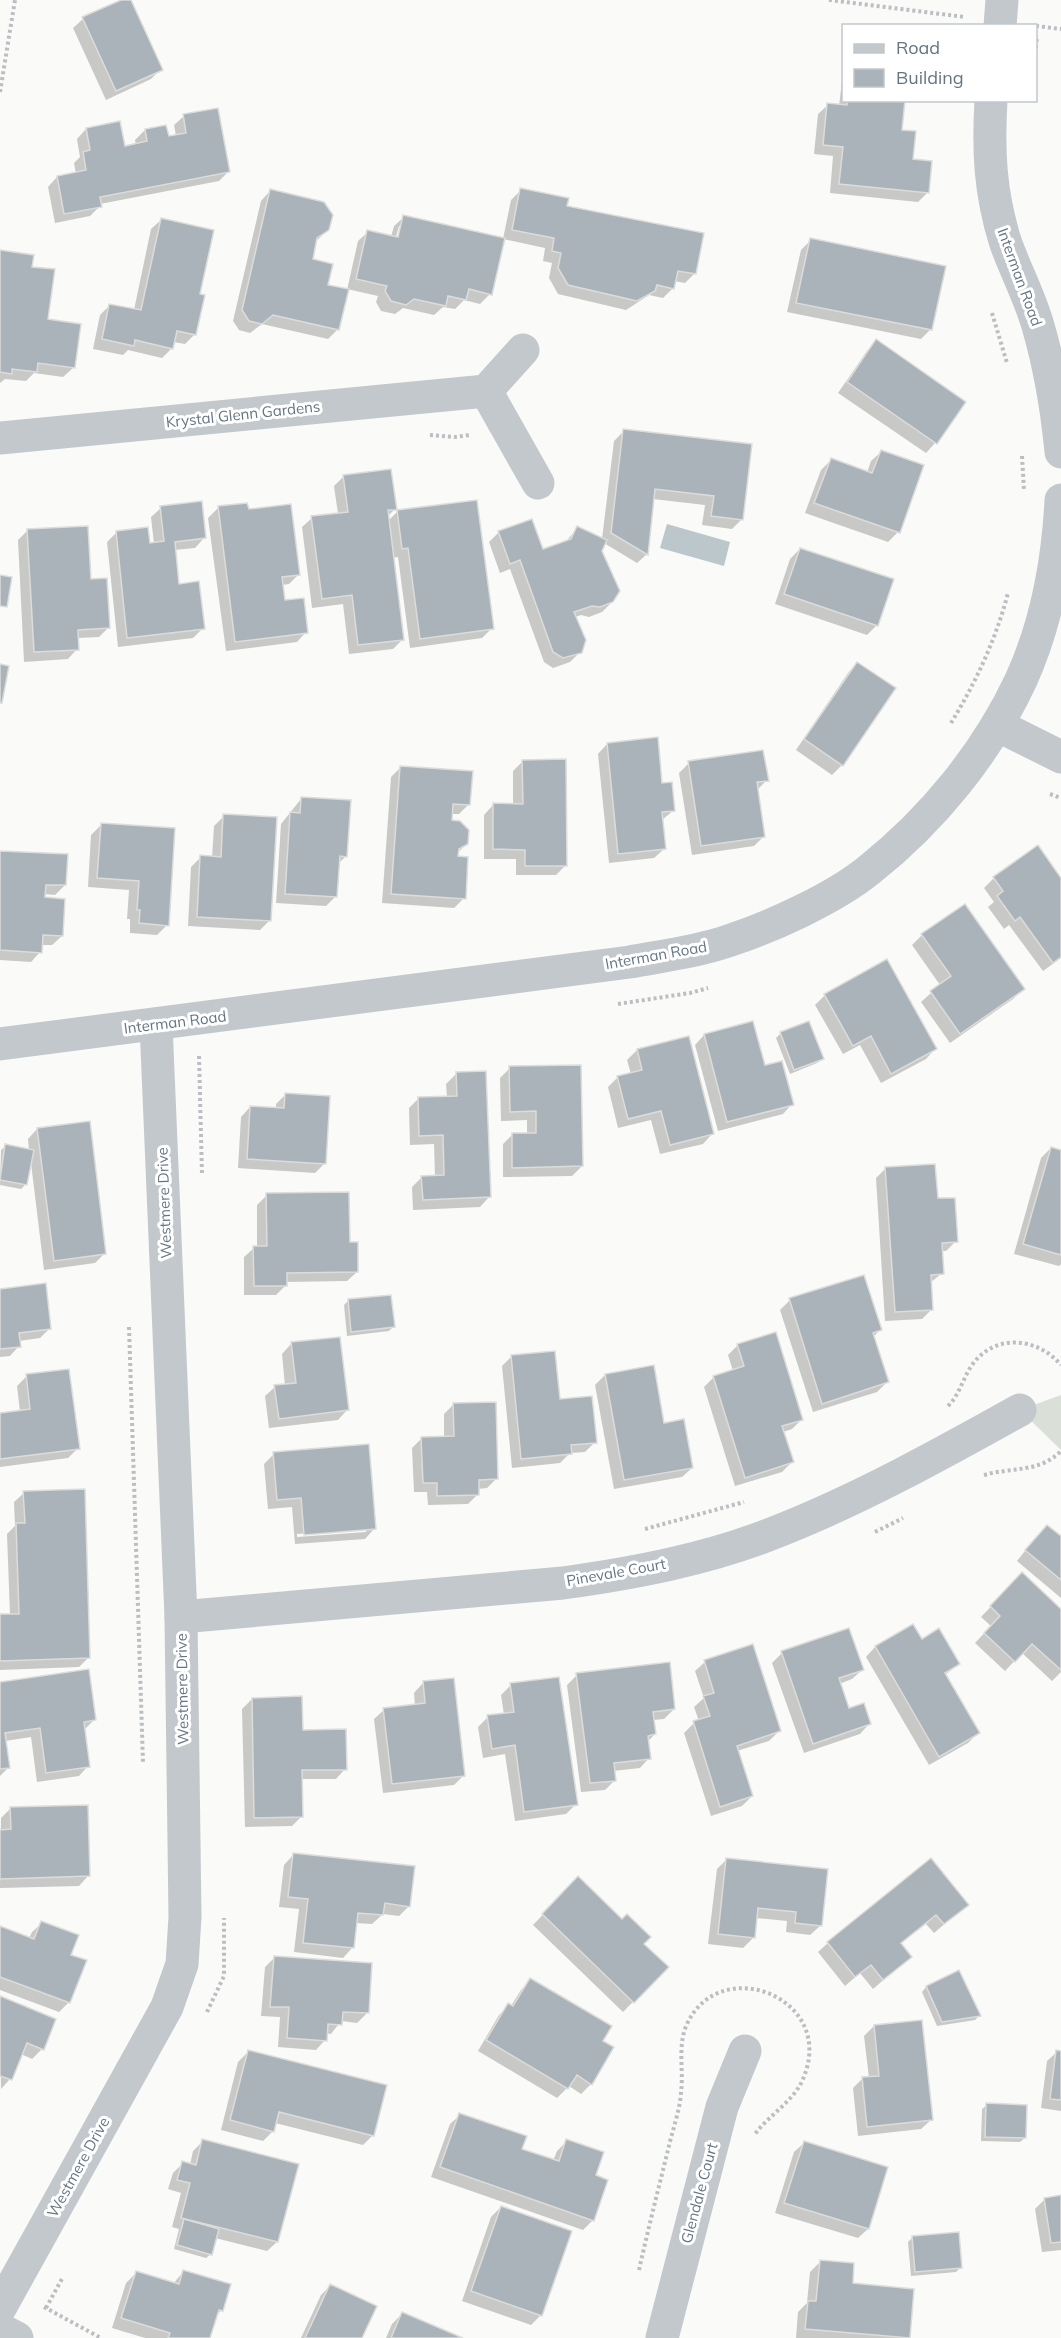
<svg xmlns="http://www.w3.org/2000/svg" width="1061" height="2338" viewBox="0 0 1061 2338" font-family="Mulish,sans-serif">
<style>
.green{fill:#dadfd7}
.water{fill:#bbc7cb}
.shadow{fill:#0003;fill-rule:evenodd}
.building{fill:#aab3b9;stroke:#dcdcda;stroke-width:1.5}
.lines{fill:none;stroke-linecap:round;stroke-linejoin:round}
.path{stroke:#bbbfc2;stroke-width:4;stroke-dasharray:3 3;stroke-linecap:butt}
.minor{stroke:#c3c8cc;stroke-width:33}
.labels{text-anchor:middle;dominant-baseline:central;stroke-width:6;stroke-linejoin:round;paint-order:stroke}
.street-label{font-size:15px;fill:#657683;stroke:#fff}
</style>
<rect width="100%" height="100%" fill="#fafaf8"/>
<polygon class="green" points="1061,1395 1061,1450 1020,1410"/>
<polygon class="water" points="667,524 730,542 724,566 660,548"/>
<g class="shadow">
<polygon points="125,0 130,0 161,69 151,79 106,100 73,28 83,19"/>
<polygon points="844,64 844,100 903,100 900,131 928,192 918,202 830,193 833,156 814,154 818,114 828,105 839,106"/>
<polygon points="184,116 229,171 219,181 100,204 100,206 90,216 55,223 48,187 57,177 76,174 74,163 80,157 77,139 86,129 124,147 136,145 135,140 145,130 167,138 176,136 174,125"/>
<polygon points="521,190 566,208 695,273 685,283 674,281 673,288 663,298 649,295 626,310 558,294 549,278 552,263 543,261 545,248 503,239 511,200"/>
<path d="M 270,191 L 328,230 L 315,242 L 311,260 L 326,286 L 347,290 L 358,241 L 368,232 L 391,237 L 394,226 L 404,217 L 490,294 L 480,304 L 464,300 L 455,309 L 443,307 L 434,315 L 403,308 L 395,314 L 381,311 L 376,302 L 378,296 L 347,289 L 338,329 L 328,339 L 262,324 L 250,333 L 239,330 L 233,321 L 261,201 ZM 399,226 L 402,226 L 397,245 L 394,244 Z"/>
<polygon points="161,220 198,295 195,334 185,344 173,342 172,348 162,358 128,350 123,355 93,349 100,315 110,305 134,310 151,229"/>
<polygon points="811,240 931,329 921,339 787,312 801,250"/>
<polygon points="0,251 31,268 47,320 73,368 63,377 34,373 26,381 5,379 0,383"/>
<polygon points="876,341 964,402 935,443 926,453 838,393 867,351"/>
<polygon points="624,431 750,445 742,519 732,529 702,525 705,505 653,499 647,554 637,563 604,543 600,551 612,602 602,612 589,617 581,615 575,617 580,652 570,662 553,668 544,662 510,569 500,573 489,542 499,532 542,551 565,543 578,527 602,539 614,441"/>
<polygon points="881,452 922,466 898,532 888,542 805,513 821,470 831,460 867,473 871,461"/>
<polygon points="344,476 395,509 387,517 388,521 397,512 475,502 492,628 482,638 410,648 398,557 392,558 403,639 393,649 349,654 343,604 312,608 302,527 312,518 338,514 334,486"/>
<polygon points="161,508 204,538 195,548 174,550 178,585 203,628 193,638 118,647 107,542 117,532 149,545 154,544 151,517"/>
<polygon points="218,508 247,511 299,574 289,584 282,585 284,602 306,632 297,642 226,651 208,518"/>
<polygon points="28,530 90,580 109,627 99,637 77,638 77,649 68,659 24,662 18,540"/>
<polygon points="800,549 877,625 867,635 775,604 790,559"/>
<polygon points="857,663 842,765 832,775 796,750 848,673"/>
<polygon points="607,744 661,785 674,810 662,820 664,849 654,858 609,863 598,754"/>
<polygon points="523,761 566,865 556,875 516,875 516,859 484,859 484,815 493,805 513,805 513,771"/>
<polygon points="689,763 767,780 756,791 764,836 754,846 692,855 679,773"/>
<polygon points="401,767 469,804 459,814 451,814 450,821 467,844 457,853 464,898 454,908 382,903 391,777"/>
<polygon points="301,799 346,856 338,864 336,896 326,906 276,903 281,824"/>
<polygon points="224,816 270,920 260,930 188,926 191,867 201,857 212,858 214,826"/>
<polygon points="101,825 173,830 167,925 157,935 130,933 130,919 127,919 129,890 88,887 91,835"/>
<polygon points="1038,848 1061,880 1061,958 1043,971 1009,925 1004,929 988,907 994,902 984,888 994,878"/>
<polygon points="0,853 65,885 55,895 44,894 44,899 62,936 52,945 41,945 40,952 31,962 0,960"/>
<polygon points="964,906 1023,989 1013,999 950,1043 921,1002 940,985 912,945 922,935"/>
<polygon points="825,995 935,1049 926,1059 881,1083 860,1045 843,1054 815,1005"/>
<polygon points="808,1023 822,1059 817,1063 790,1074 776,1038 780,1034"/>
<polygon points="704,1035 764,1067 792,1104 783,1114 718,1131 695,1045"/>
<polygon points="637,1050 712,1134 703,1144 660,1154 651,1120 618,1128 608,1087 618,1077 631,1074 627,1060"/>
<polygon points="510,1068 582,1166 572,1176 503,1177 503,1144 512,1135 527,1134 527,1120 501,1121 500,1078"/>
<polygon points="456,1074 489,1197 480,1207 413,1210 412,1187 422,1177 435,1177 434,1144 410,1145 409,1108 419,1098 447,1097 446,1084"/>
<polygon points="286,1094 325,1163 315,1173 238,1168 241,1117 250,1107 276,1109 276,1104"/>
<polygon points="37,1129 105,1253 95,1263 44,1270 31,1163 26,1184 21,1189 0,1185 1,1150 6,1146 29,1151 28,1139"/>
<polygon points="1051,1148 1061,1151 1061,1264 1059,1266 1014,1254 1041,1158"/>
<polygon points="886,1168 937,1200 956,1241 946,1251 941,1251 942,1273 930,1283 932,1309 922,1319 885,1321 876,1178"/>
<polygon points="267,1195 348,1243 357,1272 347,1281 286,1282 286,1285 276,1295 244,1295 244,1257 254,1248 257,1247 257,1205"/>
<polygon points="0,1291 50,1328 40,1338 19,1341 19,1346 10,1356 0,1357"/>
<polygon points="790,1300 880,1330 873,1337 887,1382 877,1392 813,1412 780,1310"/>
<polygon points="348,1301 393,1327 389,1331 347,1336 344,1305"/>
<polygon points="291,1344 347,1410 338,1420 269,1428 265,1396 275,1387 285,1386 282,1354"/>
<polygon points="738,1345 802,1419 792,1429 783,1432 792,1462 782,1472 735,1486 704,1387 714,1377 733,1371 728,1355"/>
<polygon points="512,1356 558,1400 595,1442 585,1452 570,1453 560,1463 512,1468 502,1366"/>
<polygon points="605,1375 663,1425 692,1468 682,1477 614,1489 595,1385"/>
<polygon points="27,1376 78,1448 68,1458 0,1467 0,1414 20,1412 17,1386"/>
<polygon points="454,1404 497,1478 487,1488 478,1489 478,1494 468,1504 428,1505 427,1492 414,1492 412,1448 422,1438 444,1438 444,1414"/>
<path d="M 274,1454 L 374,1529 L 365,1539 L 295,1544 L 292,1507 L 268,1509 L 264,1464 ZM 366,1529 L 366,1532 L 297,1537 L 297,1534 Z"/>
<polygon points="24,1493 89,1657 79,1667 0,1670 0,1616 10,1615 7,1534 15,1526 14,1502"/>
<polygon points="1037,1536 1061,1538 1061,1598 1017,1561"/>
<polygon points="1022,1574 1061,1611 1061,1672 1052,1681 1022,1653 1005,1671 975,1643 991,1626 981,1617"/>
<polygon points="912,1626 921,1641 958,1664 945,1675 978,1733 968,1743 929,1765 866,1657 875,1647"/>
<polygon points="782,1653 862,1670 852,1679 839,1684 848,1710 869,1724 860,1734 804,1753 772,1663"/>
<polygon points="705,1662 779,1731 769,1741 737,1751 752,1796 742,1806 711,1816 684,1733 694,1723 699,1721 694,1707 704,1698 695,1671"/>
<polygon points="577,1675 674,1709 664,1719 653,1720 655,1734 648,1741 649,1758 640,1768 613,1771 615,1780 605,1790 581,1792 567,1685"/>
<polygon points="423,1683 464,1775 454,1785 383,1793 374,1719 384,1710 415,1706 414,1693"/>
<polygon points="0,1684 94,1720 83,1731 88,1766 79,1776 37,1782 31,1737 5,1741 8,1768 0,1776"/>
<polygon points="511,1685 576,1804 566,1814 515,1821 505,1754 483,1758 478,1727 488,1717 504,1715 501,1695"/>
<polygon points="252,1699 302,1731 345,1769 336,1779 301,1779 302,1816 292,1826 245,1827 242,1709"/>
<polygon points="11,1808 88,1876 79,1886 0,1888 1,1818"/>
<polygon points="293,1855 409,1906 399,1916 383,1914 372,1924 355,1923 352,1948 343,1958 294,1952 299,1909 279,1907 284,1865"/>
<polygon points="727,1859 820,1926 810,1935 786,1932 787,1921 756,1918 753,1938 743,1948 708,1944 717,1869"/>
<polygon points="578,1878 667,1967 623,2012 533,1925"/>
<polygon points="967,1905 934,1933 926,1924 900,1944 910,1957 873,1989 860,1973 845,1986 818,1952 828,1943"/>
<polygon points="42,1923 69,1955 69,2002 59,2012 0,1990 0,1928 29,1939 32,1932"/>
<polygon points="275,1957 367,2013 357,2023 341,2021 331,2034 326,2033 325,2040 316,2050 278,2047 280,2017 261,2016 265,1967"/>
<polygon points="959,1972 979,2016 975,2020 937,2026 922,1992 926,1987"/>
<polygon points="530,1980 600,2041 591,2084 581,2094 569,2086 557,2098 478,2051 499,2015 509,2005 511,2006 521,1990"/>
<polygon points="0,1998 42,2049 32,2059 21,2054 10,2079 1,2089"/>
<polygon points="874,2026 931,2120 921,2129 858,2136 853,2088 862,2079 869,2078 864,2036"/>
<polygon points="248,2052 373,2135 363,2145 275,2123 273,2131 263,2141 221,2130 238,2062"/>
<polygon points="1057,2052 1061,2052 1061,2111 1041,2108 1047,2061"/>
<polygon points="987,2105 1025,2138 1020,2142 981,2141 982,2109"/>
<polygon points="460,2115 520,2150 553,2161 557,2151 567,2141 594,2176 593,2220 583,2230 431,2177 450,2124"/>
<polygon points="203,2141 277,2242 267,2251 215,2238 211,2254 206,2258 174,2249 179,2229 172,2227 181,2193 168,2189 173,2173 183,2163 190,2165 193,2151"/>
<polygon points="804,2143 868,2229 858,2238 775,2213 794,2152"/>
<polygon points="1061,2197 1061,2250 1042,2252 1035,2209 1045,2199"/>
<polygon points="501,2207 541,2315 531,2325 462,2301 491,2217"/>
<polygon points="912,2238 961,2267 956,2272 911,2276 908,2242"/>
<polygon points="820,2262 851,2284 912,2290 908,2338 796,2338 798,2312 807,2303 810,2272"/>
<polygon points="183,2272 222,2310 215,2316 209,2338 145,2338 112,2328 126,2283 136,2273 173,2284"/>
<polygon points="331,2285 360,2338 301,2338 321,2295"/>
<polygon points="402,2314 459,2338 386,2338 392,2324"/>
</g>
<g class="building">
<polygon points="121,0 131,0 163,70 116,91 82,17"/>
<polygon points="847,100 905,100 902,130 916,131 913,159 932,161 929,193 839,184 843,147 823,145 827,103 847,105"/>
<polygon points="218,108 230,172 100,197 102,207 64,214 57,176 86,170 83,152 90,150 86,128 120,121 125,146 147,141 145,129 166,125 169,136 186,133 183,114"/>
<polygon points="520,188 569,198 567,206 704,233 696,274 678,271 674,289 657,285 655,291 637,301 568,285 558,268 561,253 552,251 554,238 512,230"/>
<polygon points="270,189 324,202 333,215 329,230 317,238 313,259 333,264 328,285 349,289 339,330 273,315 262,324 249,321 242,310"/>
<polygon points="403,215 505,238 492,295 469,289 466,300 448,296 446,306 414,299 406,305 391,301 385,291 387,286 356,279 367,230 398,237"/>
<polygon points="161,218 214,230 200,294 205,295 196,335 177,331 173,349 135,340 134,346 102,339 109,304 141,310"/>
<polygon points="810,238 946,266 932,330 796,303"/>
<polygon points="0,250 34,255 32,267 55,269 48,319 81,324 75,368 38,363 37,372 12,369 12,374 0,372"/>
<polygon points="876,339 966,402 937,444 847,382"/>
<polygon points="623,429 752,444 743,520 711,516 714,496 655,489 648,555 611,533"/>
<polygon points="881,450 924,465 900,533 814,503 831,458 872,473"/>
<polygon points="391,469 397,510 388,510 404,640 358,645 352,595 322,599 311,516 348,512 343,475"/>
<polygon points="477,500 494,629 420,639 408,548 402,549 397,510"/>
<polygon points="202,501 206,538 175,542 179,584 199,581 205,629 127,638 116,531 148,527 150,543 164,541 160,506"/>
<polygon points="247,503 249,509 291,504 300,575 282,577 285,600 304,598 308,633 235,642 218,506"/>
<polygon points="532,519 543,549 571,539 577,526 607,540 602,551 620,591 613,602 600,607 592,606 574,612 586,640 582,653 563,658 553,652 520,560 510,564 498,531"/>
<polygon points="88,526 91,579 107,578 110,628 78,630 79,650 34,652 27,529"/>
<polygon points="800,548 894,579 878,626 784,594"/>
<polygon points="0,575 12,577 7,607 0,606"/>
<polygon points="857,662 896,688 843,766 804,739"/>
<polygon points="0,664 9,666 2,703 0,703"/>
<polygon points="658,737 662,783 672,782 675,811 662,812 666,849 618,854 607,743"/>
<polygon points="763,750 769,781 757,782 765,837 701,846 688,761"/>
<polygon points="566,759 567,866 525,866 525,850 493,849 493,803 523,804 522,760"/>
<polygon points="400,766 473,771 470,805 453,804 452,820 460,821 469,830 468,844 459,849 458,856 468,857 466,899 391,894"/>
<polygon points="301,797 351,800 347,857 340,856 337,897 285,894 290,812 300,813"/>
<polygon points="223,814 277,817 271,921 197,917 200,855 221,857"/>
<polygon points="101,823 175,828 169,926 139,923 140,910 137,910 139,881 97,878"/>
<polygon points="1038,845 1061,878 1061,957 1053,963 1020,917 1015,921 997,896 1003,891 993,877"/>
<polygon points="0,851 68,854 66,885 46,885 45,897 65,899 63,936 43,935 42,953 0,950"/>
<polygon points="965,904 1025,989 960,1034 930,991 951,976 921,934"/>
<polygon points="887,959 937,1049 891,1074 871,1036 853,1046 824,994"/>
<polygon points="753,1021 765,1065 782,1061 794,1105 727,1122 704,1034"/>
<polygon points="809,1021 824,1059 794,1070 780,1032"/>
<polygon points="689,1036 714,1134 670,1145 661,1111 628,1119 617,1076 642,1070 637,1049"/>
<polygon points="581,1065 583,1166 512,1168 512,1133 536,1133 536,1111 510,1112 509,1066"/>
<polygon points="486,1071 491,1197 423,1200 421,1176 444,1175 443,1135 419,1136 418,1097 457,1096 456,1072"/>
<polygon points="285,1093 330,1096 326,1164 247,1159 250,1106 284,1108"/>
<polygon points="90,1121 106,1254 54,1261 37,1128"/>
<polygon points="5,1144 34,1150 27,1185 0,1180"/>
<polygon points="1051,1147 1061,1150 1061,1255 1023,1244"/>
<polygon points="935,1164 938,1198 955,1198 958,1242 942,1243 944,1274 931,1275 933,1310 895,1312 885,1167"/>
<polygon points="349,1192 350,1242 358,1242 358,1272 287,1273 287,1286 254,1286 253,1246 267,1246 266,1193"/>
<polygon points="864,1275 882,1330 873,1333 889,1382 822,1404 789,1298"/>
<polygon points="46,1283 51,1329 19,1333 21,1347 0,1349 0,1289"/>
<polygon points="391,1295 395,1327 351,1332 348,1299"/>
<polygon points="776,1332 803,1420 782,1426 794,1462 745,1478 713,1376 744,1366 737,1344"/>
<polygon points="340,1337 349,1410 279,1419 274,1385 296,1383 291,1342"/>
<polygon points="555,1351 560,1399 592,1396 597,1443 571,1445 572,1454 521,1459 511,1355"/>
<polygon points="654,1365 664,1423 684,1419 693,1468 624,1480 605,1374"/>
<polygon points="69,1369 80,1449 0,1459 0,1413 30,1409 26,1374"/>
<polygon points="496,1402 498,1479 479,1480 479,1495 437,1496 437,1483 423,1483 421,1437 454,1436 453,1403"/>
<polygon points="369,1444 376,1529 304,1535 301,1498 277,1500 273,1452"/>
<polygon points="85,1489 90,1658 0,1661 0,1614 19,1614 16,1523 25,1523 23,1491"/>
<polygon points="1047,1525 1061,1536 1061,1580 1025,1550"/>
<polygon points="1022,1572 1061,1609 1061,1670 1032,1644 1015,1662 984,1633 1000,1616 990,1606"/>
<polygon points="913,1624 922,1639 939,1628 960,1664 945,1673 980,1733 939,1757 875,1646"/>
<polygon points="849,1628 864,1670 839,1678 849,1708 864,1703 871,1724 813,1744 781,1651"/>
<polygon points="753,1644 781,1731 737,1746 753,1796 720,1807 693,1721 710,1716 703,1696 714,1693 704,1660"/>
<polygon points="670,1662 675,1709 653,1712 656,1734 648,1736 651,1759 614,1763 616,1781 590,1783 576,1673"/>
<polygon points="89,1669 96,1720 84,1722 90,1767 46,1773 40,1728 5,1733 10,1768 0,1769 0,1682"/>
<polygon points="559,1677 578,1805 524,1812 515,1745 492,1749 487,1715 514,1712 510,1683"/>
<polygon points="454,1678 465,1776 392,1784 383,1708 425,1703 423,1681"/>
<polygon points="302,1696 303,1730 346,1729 347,1770 302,1770 303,1817 254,1818 252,1698"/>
<polygon points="88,1805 90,1876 0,1879 0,1830 11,1829 10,1807"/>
<polygon points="293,1853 415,1866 410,1907 385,1903 383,1915 358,1913 354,1948 303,1943 308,1899 288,1897"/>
<polygon points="726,1858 828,1869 822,1926 795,1923 796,1912 758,1908 755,1938 718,1934"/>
<polygon points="931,1858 969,1905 944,1924 936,1915 901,1943 912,1957 883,1980 871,1965 855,1977 827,1942"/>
<polygon points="578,1876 622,1919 627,1914 651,1937 644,1944 669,1967 634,2003 542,1914"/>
<polygon points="41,1921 79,1935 71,1955 87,1960 70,2003 0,1977 0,1926 34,1939"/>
<polygon points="274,1956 372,1963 369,2013 343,2012 342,2025 328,2024 327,2041 287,2038 289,2007 270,2007"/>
<polygon points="959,1970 981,2016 942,2022 926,1986"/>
<polygon points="530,1978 612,2026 603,2041 614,2047 592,2085 577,2075 568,2089 486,2040 508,2003 513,2006"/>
<polygon points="0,1996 56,2019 44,2050 27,2043 12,2080 0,2076"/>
<polygon points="922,2020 933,2120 867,2127 862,2077 879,2076 874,2025"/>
<polygon points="248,2050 387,2085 374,2136 279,2112 274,2132 230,2120"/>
<polygon points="1056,2050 1061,2051 1061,2100 1050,2099"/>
<polygon points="986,2103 1027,2105 1026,2138 985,2137"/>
<polygon points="459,2113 527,2136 522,2149 559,2161 566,2139 604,2152 596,2175 608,2180 594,2221 440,2167"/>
<polygon points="202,2139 299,2164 278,2242 181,2218 190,2183 177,2180 182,2161 196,2165"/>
<polygon points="804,2141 888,2167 869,2229 784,2203"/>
<polygon points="1061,2195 1061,2242 1051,2243 1044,2198"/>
<polygon points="501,2206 572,2231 542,2316 471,2291"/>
<polygon points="184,2219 219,2229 212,2255 177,2245"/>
<polygon points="959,2232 962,2268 915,2272 912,2236"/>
<polygon points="820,2260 854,2263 853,2283 914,2289 910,2338 805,2329 808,2301 816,2301"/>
<polygon points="183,2270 231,2284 223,2311 219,2310 210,2338 168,2338 170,2333 121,2318 136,2271 179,2284"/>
<polygon points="330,2284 377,2306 362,2338 305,2338"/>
<polygon points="402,2312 463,2338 391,2338"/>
</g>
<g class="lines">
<g class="path">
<polyline points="829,0 965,17"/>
<polyline points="1036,26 1061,29"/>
<polyline points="1036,48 1037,36"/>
<polyline points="0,92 15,0"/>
<polyline points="992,313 1007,363"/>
<polyline points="430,435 455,437 470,435"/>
<polyline points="1022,456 1024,491"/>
<path d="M 951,723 C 976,682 996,639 1008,593"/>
<polyline points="1050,794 1061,798"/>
<polyline points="618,1004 690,993 708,988"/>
<polyline points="199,1056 202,1174"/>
<polyline points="129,1327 143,1763"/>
<path d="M 948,1406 C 960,1394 963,1378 972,1365 C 995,1333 1037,1337 1061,1365"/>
<path d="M 984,1475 C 1012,1467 1039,1473 1061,1451"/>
<polyline points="645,1529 744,1502"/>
<polyline points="875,1532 903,1518"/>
<polyline points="207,2012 224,1976 224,1918"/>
<path d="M 639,2270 C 648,2230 658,2190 668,2150 C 672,2131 680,2111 681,2092 C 684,2070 677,2046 687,2024 C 720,1952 838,1998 803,2079 C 794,2101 769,2115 755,2134"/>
<polyline points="44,2307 101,2338"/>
<polyline points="46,2308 63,2277"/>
</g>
<g class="minor">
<polyline points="1000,26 1002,0"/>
<path d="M 991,100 C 988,151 990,192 1005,241 C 1015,270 1030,297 1038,326 C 1050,367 1057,410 1061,452"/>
<polyline points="523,350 486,391 538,483"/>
<polyline points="0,438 486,391"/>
<polyline points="997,725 1061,757"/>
<path d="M 0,1044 L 630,962 C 662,956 696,952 728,941 C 771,927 833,899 869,870 C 932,820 987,753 1021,680 C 1046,625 1058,560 1061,500"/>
<path d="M 181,1617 L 563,1583 C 635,1573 709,1559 776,1532 C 860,1499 941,1454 1020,1410"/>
<polyline points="0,2308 167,2007 182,1964 185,1917 181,1617 156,1024"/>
<polyline points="0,2329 17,2338"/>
<polyline points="662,2338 722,2107 745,2051"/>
</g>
</g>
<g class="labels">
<g class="street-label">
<text transform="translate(1020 277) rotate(70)">Interman Road</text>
<text transform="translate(243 414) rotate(-6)">Krystal Glenn Gardens</text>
<text transform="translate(656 955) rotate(-10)">Interman Road</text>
<text transform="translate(175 1022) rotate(-7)">Interman Road</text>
<text transform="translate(164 1203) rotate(-92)">Westmere Drive</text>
<text transform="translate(616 1572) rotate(-10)">Pinevale Court</text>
<text transform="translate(182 1689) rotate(-91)">Westmere Drive</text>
<text transform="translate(78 2167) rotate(-61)">Westmere Drive</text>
<text transform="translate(699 2193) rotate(-75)">Glendale Court</text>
</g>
</g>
<rect x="842" y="24" width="195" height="78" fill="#ffffff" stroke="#c1c8cd" stroke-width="1.5"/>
<rect x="854" y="44" width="30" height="9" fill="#c3c8cc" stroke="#c1c8cd" stroke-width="1.5"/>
<text x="896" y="54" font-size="18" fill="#657683">Road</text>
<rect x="854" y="69" width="30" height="18" fill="#aab3b9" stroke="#c1c8cd" stroke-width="1.5"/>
<text x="896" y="84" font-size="18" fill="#657683">Building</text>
</svg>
